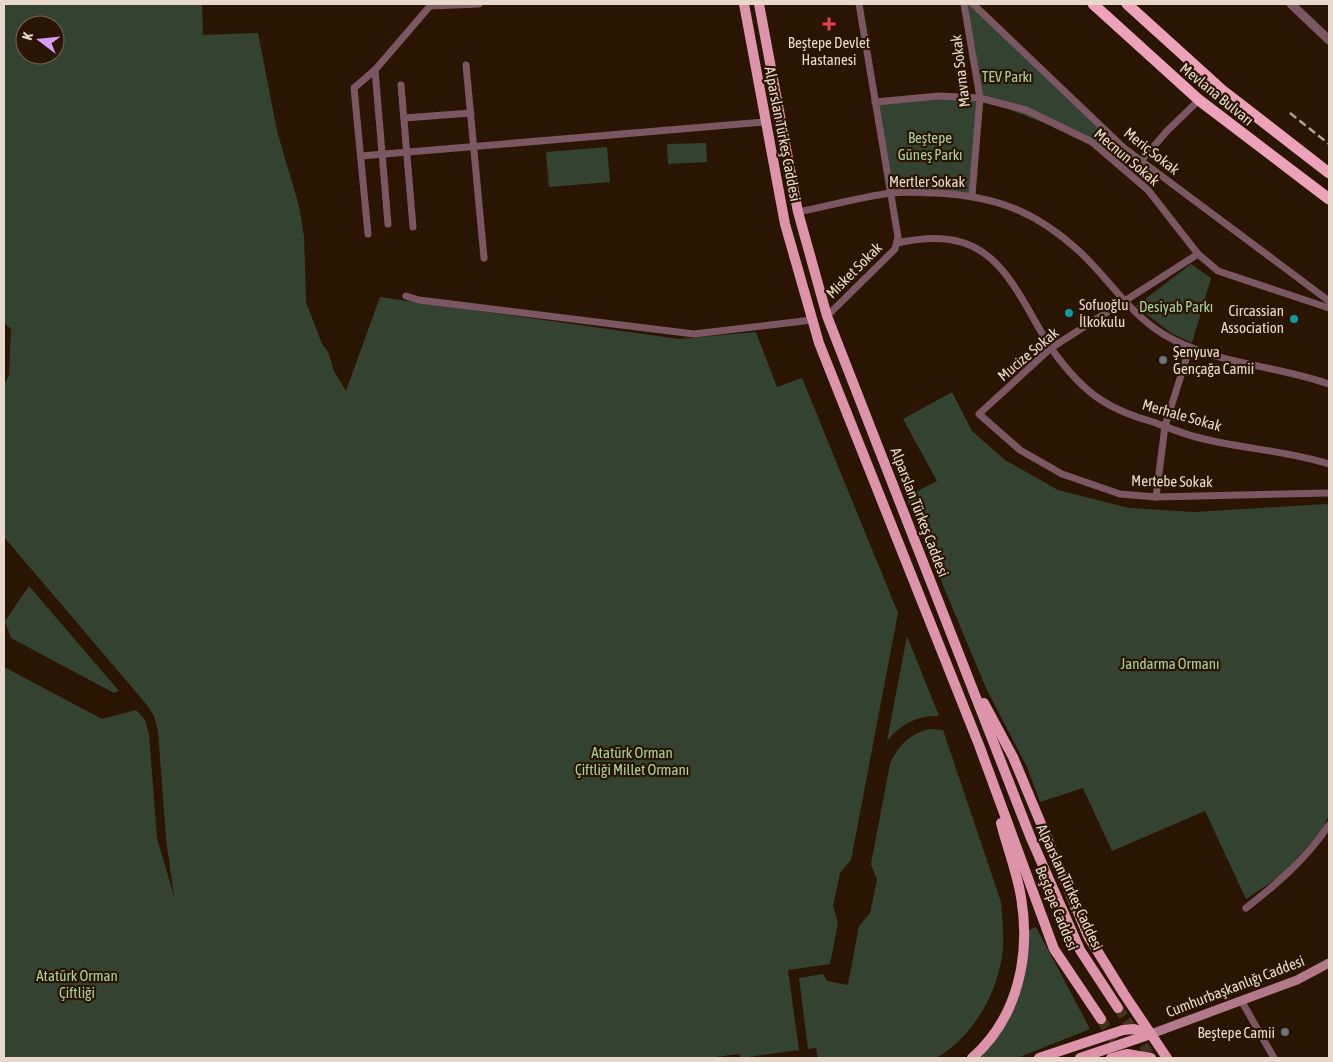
<svg xmlns="http://www.w3.org/2000/svg" width="1333" height="1062" viewBox="0 0 1333 1062" font-family="'Asap Condensed',sans-serif">
<style>
.green{fill:#344331;fill-rule:evenodd}
.lines{fill:none;stroke-linecap:round;stroke-linejoin:round}
.primary-tunnel{stroke:#473220;stroke-width:10;stroke-dasharray:10 5;stroke-linecap:butt}
.minor{stroke:#7a5762;stroke-width:7}
.tertiary{stroke:#7a5762;stroke-width:9}
.secondary{stroke:#b2798b;stroke-width:9}
.primary{stroke:#dd93aa;stroke-width:10}
.trunk{stroke:#eca2b9;stroke-width:11}
.rail{stroke:#b3a193;stroke-width:2.5;stroke-dasharray:8 4;stroke-linecap:butt}
.health-dot{fill:#e0444e;stroke:#2a1502;stroke-width:2}
.culture-dot{fill:#0f9aa8;stroke:#2a1502;stroke-width:2}
.worship-dot{fill:#6b7280;stroke:#2a1502;stroke-width:2}
.labels{text-anchor:middle;dominant-baseline:central;stroke-width:4.5;stroke-linejoin:round;paint-order:stroke}
.poi-label{font-size:15px;fill:#e9d9cd;stroke:#2a1502;text-anchor:start}
.street-label{font-size:15px;fill:#e9d9cd;stroke:#2a1502}
.park-label{font-size:15px;fill:#a9d19f;stroke:#2a1502}
</style>
<rect width="100%" height="100%" fill="#2a1502"/>
<g class="green">
<path d="M 4,4 L 202,4 L 203,35 L 258,33 L 277,131 L 299,206 L 304,236 L 306,302 L 322,344 L 328,352 L 334,371 L 346,391 L 380,297 L 679,339 L 756,332 L 777,387 L 802,378 L 898,613 L 851,860 L 840,873 L 833,906 L 838,923 L 830,964 L 788,970 L 799,1050 L 741,1058 L 739,1054 L 708,1058 L 4,1058 L 4,667 L 102,719 L 136,710 L 145,720 L 149,734 L 157,838 L 174,896 L 166,838 L 158,731 L 154,716 L 147,705 L 4,537 L 4,385 L 9,375 L 11,329 L 4,323 ZM 25,25 L 55,25 L 55,55 L 25,55 Z"/>
<polygon points="963,4 974,4 1141,161 980,98 972,195 892,193 875,102 980,98"/>
<polygon points="706,143 707,162 668,164 667,144"/>
<polygon points="607,147 610,182 549,187 546,152"/>
<polygon points="1191,264 1211,278 1192,343 1171,333 1136,306"/>
<polygon points="952,392 972,431 1005,460 1058,490 1129,508 1194,512 1327,504 1329,507 1329,815 1321,832 1282,875 1246,899 1205,811 1112,851 1083,788 1040,802 1027,767 986,688 906,497 937,481 903,419"/>
<polygon points="29,586 119,691 114,693 11,638 5,621"/>
<path d="M 907,636 L 939,716 C 917,715 901,724 887,741 Z"/>
<path d="M 929,729 L 943,730 L 1001,902 C 1002,919 1005,938 1002,956 C 996,997 972,1036 937,1058 L 818,1058 L 816,1048 L 808,1049 L 799,978 L 823,974 L 827,981 L 848,985 L 859,926 L 870,913 L 877,880 L 871,864 L 890,764 C 899,745 908,735 929,729 Z"/>
<path d="M 1036,927 L 1090,1029 L 1017,1058 L 979,1058 C 1015,1017 1028,984 1029,930 Z"/>
</g>
<g class="lines">
<g class="primary-tunnel">
<polyline points="1118,1008 1152,1058"/>
<polyline points="1101,1019 1121,1052"/>
</g>
<g class="minor">
<polyline points="964,4 980,98 972,195"/>
<polyline points="973,4 1124,148 1329,301"/>
<polyline points="466,65 484,258"/>
<polyline points="375,70 388,224"/>
<polyline points="401,85 413,227"/>
<polyline points="875,102 939,96 980,98 1026,110 1092,142 1148,190 1198,254 1218,271 1329,308"/>
<polyline points="404,118 471,113"/>
<polyline points="361,156 765,122"/>
<polyline points="1141,161 1167,131 1199,100"/>
<path d="M 798,212 C 829,206 860,197 891,193 C 906,191 922,193 936,193 C 995,196 1036,211 1080,252 C 1108,278 1129,313 1163,334 C 1213,364 1275,365 1329,384"/>
<polyline points="368,234 354,88 375,70 430,6 479,4"/>
<path d="M 897,243 C 916,239 937,236 957,241 C 1007,252 1026,311 1051,348 C 1065,368 1081,387 1101,400 C 1116,410 1135,417 1153,422 C 1167,427 1181,433 1196,437 C 1240,449 1286,450 1329,464"/>
<polyline points="1198,254 1051,348 979,414 1020,450 1062,474 1120,494 1156,497 1329,493"/>
<polyline points="406,296 419,300 694,334 812,320"/>
<polyline points="827,316 895,249 898,237 859,4"/>
<polyline points="1156,497 1165,426 1190,347"/>
<path d="M 1246,908 C 1278,883 1306,859 1329,825"/>
<polyline points="1241,1000 1274,1058"/>
</g>
<polyline class="tertiary" points="1291,4 1329,40"/>
<polyline class="secondary" points="1151,1034 1297,980 1329,963"/>
<g class="primary">
<polyline points="744,4 785,224 819,343 979,745 1054,949 1101,1019"/>
<polyline points="759,4 798,212 827,316 1030,836 1080,950 1118,1008"/>
<polyline points="984,703 1013,757 1088,936 1124,994 1167,1058"/>
<path d="M 972,1058 C 1018,1018 1031,955 1021,897 C 1017,872 1007,847 1001,823"/>
<polyline points="1039,1058 1123,1030 1134,1029 1151,1034"/>
<polyline points="1080,1058 1151,1034"/>
<polyline points="1111,1058 1127,1054 1151,1058"/>
</g>
<g class="trunk">
<polyline points="1093,4 1199,100 1329,199"/>
<polyline points="1127,4 1222,90 1329,173"/>
</g>
<polyline class="rail" points="1290,113 1329,144"/>
</g>
<path class="health-dot" d="M826.5 16.5h5v5h5v5h-5v5h-5v-5h-5v-5h5z"/>
<g class="culture-dot">
<circle cx="1069" cy="313" r="5"/>
<circle cx="1294" cy="319" r="5"/>
</g>
<g class="worship-dot">
<circle cx="1163" cy="360" r="5"/>
<circle cx="1285" cy="1032" r="5"/>
</g>
<g class="labels">
<g class="poi-label">
<text x="829" y="42" text-anchor="middle">Beştepe Devlet<tspan x="829" dy="17">Hastanesi</tspan></text>
<text x="1079" y="304">Sofuoğlu<tspan x="1079" dy="17">İlkokulu</tspan></text>
<text x="1284" y="310" text-anchor="end">Circassian<tspan x="1284" dy="17">Association</tspan></text>
<text x="1173" y="351">Şenyuva<tspan x="1173" dy="17">Gençağa Camii</tspan></text>
<text x="1275" y="1032" text-anchor="end">Beştepe Camii</text>
</g>
<g class="street-label">
<text transform="translate(960 71) rotate(-97)">Mavna Sokak</text>
<text transform="translate(1217 94) rotate(39)">Mevlana Bulvarı</text>
<text transform="translate(783 134) rotate(79)">Alparslan Türkeş Caddesi</text>
<text transform="translate(1152 151) rotate(38)">Meriç Sokak</text>
<text transform="translate(1127 157) rotate(40)">Mecnun Sokak</text>
<text x="927" y="181">Mertler Sokak</text>
<text transform="translate(854 270) rotate(-45)">Misket Sokak</text>
<text transform="translate(1028 354) rotate(-40)">Mucize Sokak</text>
<text transform="translate(1182 415) rotate(16)">Merhale Sokak</text>
<text transform="translate(1172 481) rotate(1)">Mertebe Sokak</text>
<text transform="translate(920 512) rotate(69)">Alparslan Türkeş Caddesi</text>
<text transform="translate(1070 887) rotate(65)">Alparslan Türkeş Caddesi</text>
<text transform="translate(1057 908) rotate(68)">Beştepe Caddesi</text>
<text transform="translate(1235 986) rotate(-21)">Cumhurbaşkanlığı Caddesi</text>
</g>
<g class="park-label">
<text x="1007" y="76">TEV Parkı</text>
<text x="930" y="137">Beştepe<tspan x="930" dy="17">Güneş Parkı</tspan></text>
<text x="1176" y="306">Desiyab Parkı</text>
<text x="1170" y="663">Jandarma Ormanı</text>
<text x="632" y="752">Atatürk Orman<tspan x="632" dy="17">Çiftliği Millet Ormanı</tspan></text>
<text x="77" y="975">Atatürk Orman<tspan x="77" dy="17">Çiftliği</tspan></text>
</g>
</g>
<rect width="1333" height="1062" fill="none" stroke="#e9d9cd" stroke-width="10"/>
<g transform="translate(40 40) rotate(286)"><circle r="24" fill="#2a1502" stroke="#766353"/>
<path d="M0-4L9 19L0 12L-9 19Z" fill="#d79bf9"/>
<text y="-8" font-size="14" font-weight="bold" text-anchor="middle" fill="#e9d9cd">K</text>
</g>
</svg>
